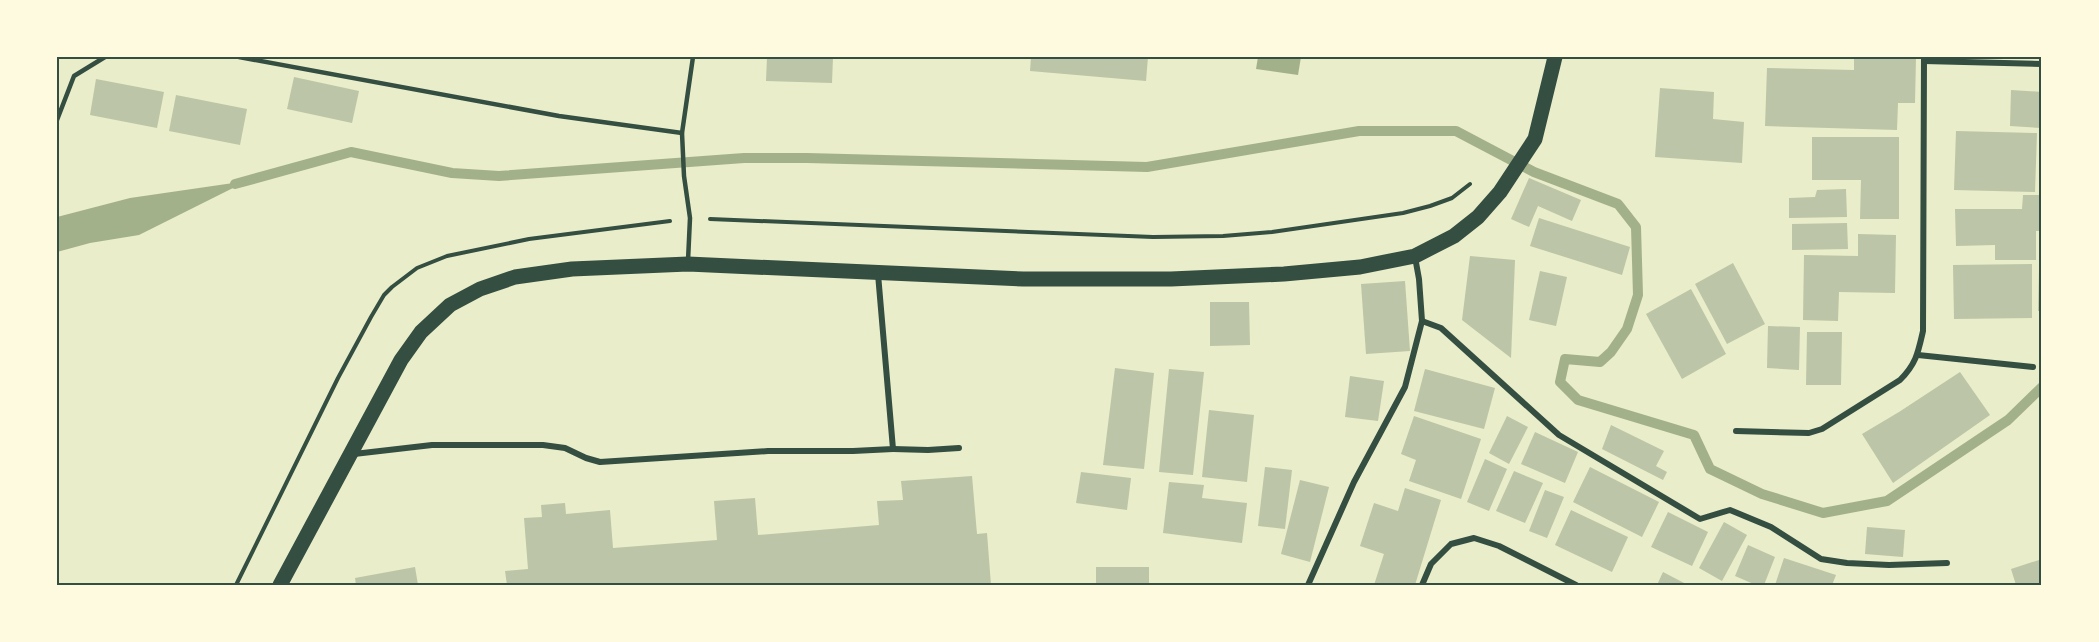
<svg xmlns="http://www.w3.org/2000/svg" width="2099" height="642" viewBox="0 0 2099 642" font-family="'Work Sans',sans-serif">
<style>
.water{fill:#a3b18a}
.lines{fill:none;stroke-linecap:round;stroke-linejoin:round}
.stream{stroke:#a3b18a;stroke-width:10}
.building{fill:#bcc5a7}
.path{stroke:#344e41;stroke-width:4}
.service{stroke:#344e41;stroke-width:4.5}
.minor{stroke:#344e41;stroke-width:6}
.primary{stroke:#344e41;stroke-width:15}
.neatline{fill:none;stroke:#344e41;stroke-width:2}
</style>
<rect width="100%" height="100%" fill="#e9edc9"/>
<g class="water">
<polygon points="1258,57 1301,57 1298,75 1256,69"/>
<polygon points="247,181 139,235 90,243 57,252 57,217 130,198"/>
</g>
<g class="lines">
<polyline class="stream" points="235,184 351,152 452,173 499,176 744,158 807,158 1147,167 1359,131 1456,131 1534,172 1618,204 1636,227 1638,295 1627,329 1611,352 1600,362 1565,359 1560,382 1578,400 1694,435 1710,469 1762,494 1823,513 1887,501 2008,420 2042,387"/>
</g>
<g class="building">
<polygon points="767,57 833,57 832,83 766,81"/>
<polygon points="1031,57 1148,57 1146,81 1030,71"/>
<polygon points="1854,57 1916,57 1915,103 1898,103 1897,130 1765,126 1767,68 1854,70"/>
<polygon points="294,77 359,91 352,123 287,109"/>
<polygon points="96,79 164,92 157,128 90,115"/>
<polygon points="1660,88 1714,92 1713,119 1744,122 1742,163 1655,157"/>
<polygon points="2011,90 2042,92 2042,128 2010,126"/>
<polygon points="176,95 247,109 240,145 169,131"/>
<polygon points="1956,131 2037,133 2035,192 1954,190"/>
<polygon points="1812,137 1899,137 1899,219 1860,219 1861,180 1812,180"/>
<polygon points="1529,178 1581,200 1572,221 1538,206 1529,227 1511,219"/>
<polygon points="1846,189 1847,217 1789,218 1789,198 1815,197 1817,190"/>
<polygon points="2023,195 2042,195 2042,231 2036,231 2036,260 1995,260 1995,245 1956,246 1955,209 2022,209"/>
<polygon points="1539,218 1630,247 1622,275 1530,246"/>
<polygon points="1847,223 1848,249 1792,250 1792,224"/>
<polygon points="1858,234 1896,235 1895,293 1839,292 1838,321 1803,320 1804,255 1858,256"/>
<polygon points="1470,256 1515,260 1511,358 1462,320"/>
<polygon points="1733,263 1765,324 1727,344 1695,284"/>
<polygon points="2032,264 2032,318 1954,319 1953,265"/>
<polygon points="2039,269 2042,269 2042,311 2038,311"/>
<polygon points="1540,271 1567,277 1556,326 1529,320"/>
<polygon points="1405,281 1410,351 1366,354 1361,284"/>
<polygon points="1691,289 1726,354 1682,379 1646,314"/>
<polygon points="1210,302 1249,302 1250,345 1210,346"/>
<polygon points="1768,326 1800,327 1799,370 1767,368"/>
<polygon points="1807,332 1842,332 1841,385 1806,385"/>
<polygon points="1115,368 1154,373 1144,469 1103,465"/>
<polygon points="1169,369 1204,372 1193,475 1159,472"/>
<polygon points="1425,369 1495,388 1484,429 1414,411"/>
<polygon points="1960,372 1990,415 1893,483 1862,434 1899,412"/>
<polygon points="1350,376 1384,381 1378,421 1345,417"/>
<polygon points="1209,410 1254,415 1247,482 1202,477"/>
<polygon points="1414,416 1481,439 1461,499 1409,481 1416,460 1401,454"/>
<polygon points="1507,416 1528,427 1509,464 1489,453"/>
<polygon points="1611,425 1664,451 1656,466 1667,472 1663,480 1602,449"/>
<polygon points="1535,432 1578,452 1565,483 1521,464"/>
<polygon points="1485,459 1507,469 1489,511 1467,502"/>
<polygon points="1265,467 1292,470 1285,529 1258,526"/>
<polygon points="1590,467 1659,502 1642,537 1573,502"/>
<polygon points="1514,471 1543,483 1525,523 1496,511"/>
<polygon points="1081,472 1131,478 1127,510 1076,503"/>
<polygon points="972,476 977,534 987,533 991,585 507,585 505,571 528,569 524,518 542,517 541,505 565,503 566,514 610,510 613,548 717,540 714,501 755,498 758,535 879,525 877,501 903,500 901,481"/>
<polygon points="1300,480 1329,487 1310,562 1281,554"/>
<polygon points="1169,482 1204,485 1202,498 1247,503 1242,543 1163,533"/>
<polygon points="1405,488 1441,500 1415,585 1374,585 1384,554 1360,546 1374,503 1398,511"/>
<polygon points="1545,490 1564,497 1547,538 1529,531"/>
<polygon points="1571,510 1628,537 1612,572 1555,545"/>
<polygon points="1668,512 1708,532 1692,566 1651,547"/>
<polygon points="1724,522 1747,535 1722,581 1699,568"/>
<polygon points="1867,527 1905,530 1903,557 1865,554"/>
<polygon points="1748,545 1775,557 1764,585 1756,585 1735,576"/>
<polygon points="1784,558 1836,575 1832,585 1775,585"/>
<polygon points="2042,559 2042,585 2016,585 2011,569"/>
<polygon points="415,567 418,585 356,585 355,578"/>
<rect x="1096" y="567" width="53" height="18"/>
<polygon points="1663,572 1688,585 1657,585"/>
</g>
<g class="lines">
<g class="path">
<polyline points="710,219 1153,237 1223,236 1272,232 1403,213 1430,206 1452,198 1470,184"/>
<polyline points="236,585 338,378 371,317 384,295 392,287 417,268 447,256 529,239 670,221"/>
</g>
<g class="service">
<polyline points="239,57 559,116 682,133 693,57"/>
<polyline points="57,120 74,76 105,57"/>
<polyline points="682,133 684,176 690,218 688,261"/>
</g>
<g class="minor">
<polyline points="1924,61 2042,64"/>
<polyline points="1422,321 1441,328 1559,435 1700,519 1730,510 1771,527 1821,559 1847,563 1889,565 1947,563"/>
<polyline points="1918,355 2033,367"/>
<path d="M 1736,431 L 1809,433 L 1822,429 L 1900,380 C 1916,364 1918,353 1923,331 L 1924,57"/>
<polyline points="893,449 928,450 959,448"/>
<polyline points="354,454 432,445 543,445 565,448 586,458 600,462 768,451 853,451 893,449 878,274"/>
<polyline points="1308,585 1354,482 1405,387 1422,321 1419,279 1415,257"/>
<polyline points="1422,585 1431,564 1451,544 1474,538 1499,546 1576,585"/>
</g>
<polyline class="primary" points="280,585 401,360 421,332 450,305 480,289 515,277 572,269 688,264 1023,279 1171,279 1284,274 1360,267 1415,256 1454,236 1478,217 1500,192 1535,139 1555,57"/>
</g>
<rect width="2099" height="642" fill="none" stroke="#fefae0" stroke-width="117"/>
<rect x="58" y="58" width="1982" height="526" class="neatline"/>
</svg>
